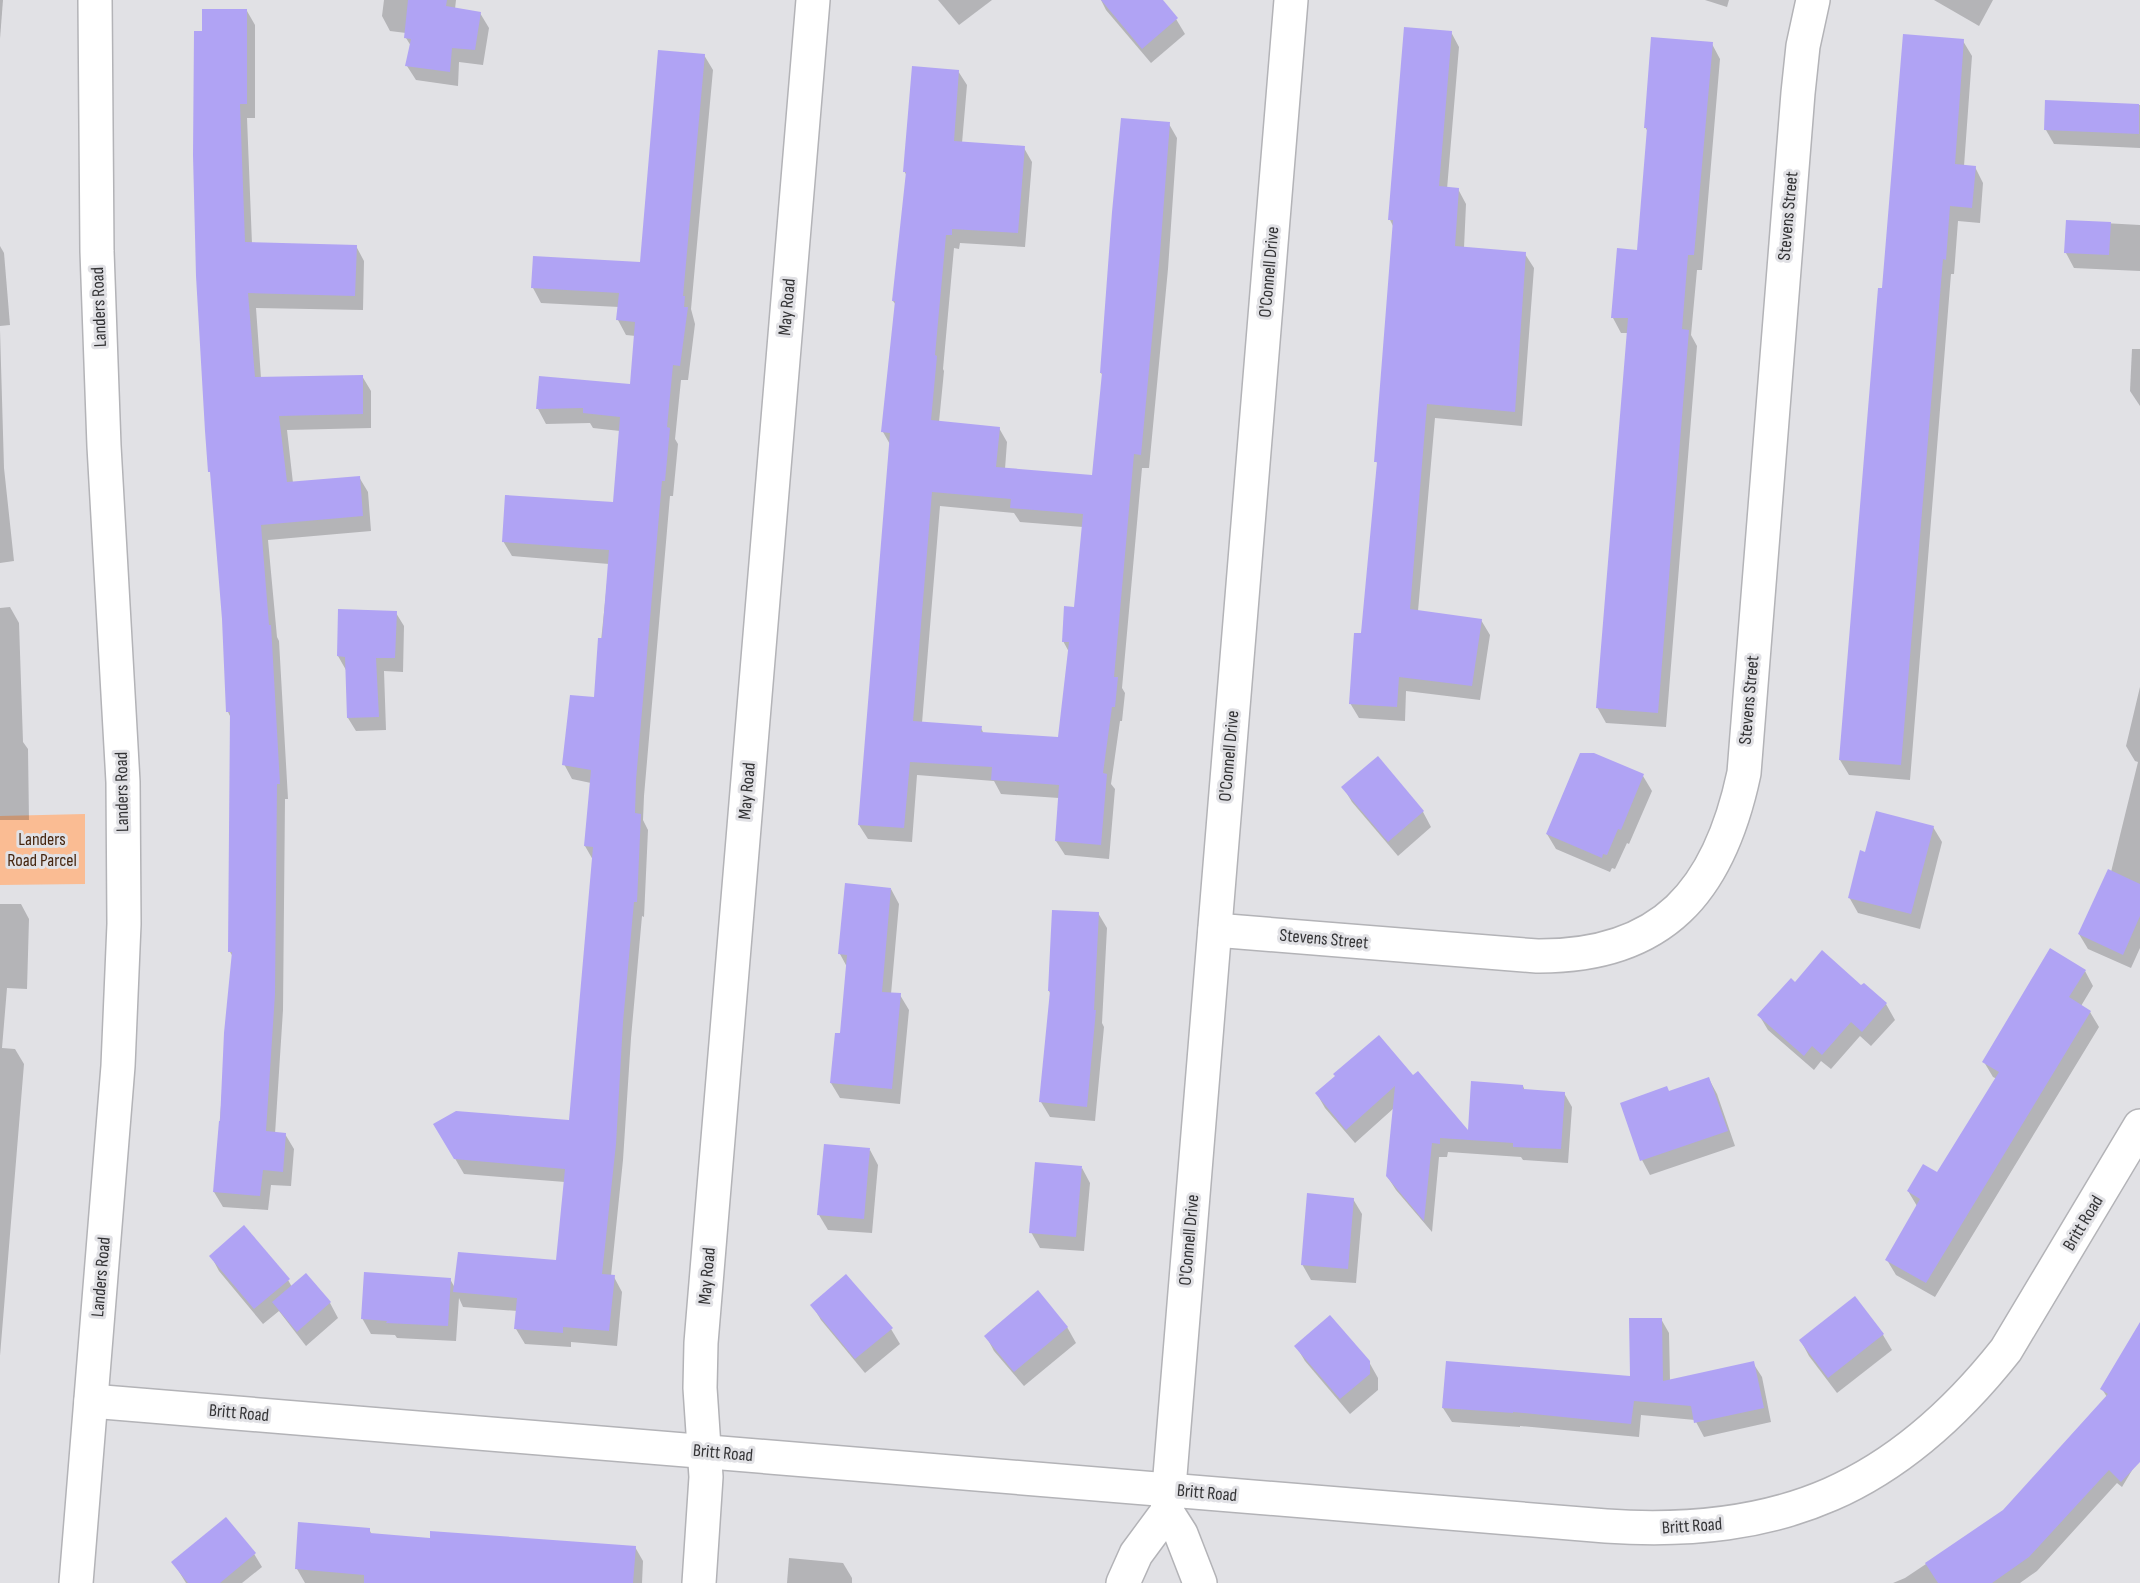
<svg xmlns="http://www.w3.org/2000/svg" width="2140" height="1583" viewBox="0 0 2140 1583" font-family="'Sofia Sans Condensed',sans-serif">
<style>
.green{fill:#fabc93}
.shadow{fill:#0003;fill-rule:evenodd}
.building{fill:#b0a3f4;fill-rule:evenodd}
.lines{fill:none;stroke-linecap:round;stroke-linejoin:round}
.street-casing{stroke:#b3b3b7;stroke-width:36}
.street{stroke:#fff;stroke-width:33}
.labels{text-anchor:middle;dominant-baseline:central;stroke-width:6;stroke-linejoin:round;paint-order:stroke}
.street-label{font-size:18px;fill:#333335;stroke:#e1e1e5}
.park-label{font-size:18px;fill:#452610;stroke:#e1e1e5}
</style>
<rect width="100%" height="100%" fill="#e1e1e5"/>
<polygon class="green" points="85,814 85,884 0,885 0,816"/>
<g class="shadow">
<polygon points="0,0 3,0 0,39"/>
<polygon points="384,0 456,0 455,9 480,13 489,28 483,65 459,62 458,86 416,80 407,66 411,46 406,38 406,33 390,31 382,16"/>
<polygon points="938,0 992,0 959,25"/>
<polygon points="1101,0 1161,0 1176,19 1185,34 1151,63 1106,10"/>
<polygon points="1705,0 1729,0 1727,7"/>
<polygon points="1934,0 1993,0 1979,26"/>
<polygon points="247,11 255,25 255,118 247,118 252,244 356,246 364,261 363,310 256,308 261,378 362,376 371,391 371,428 287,430 293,483 359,477 368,492 371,531 268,540 277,637 279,641 288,799 285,799 283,1010 275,1134 285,1134 294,1149 291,1186 271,1185 268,1210 223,1207 214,1192 233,957 230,952 231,718 228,712 203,33"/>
<polygon points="1451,32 1459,47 1447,189 1458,189 1466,204 1464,248 1525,254 1534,268 1522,426 1435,418 1418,611 1481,620 1490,635 1480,700 1406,691 1405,721 1359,718 1350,703 1363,635 1378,465 1376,461 1394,228 1390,220"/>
<polygon points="1963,41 1972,56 1964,166 1975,167 1983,183 1980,223 1958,221 1954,274 1951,274 1910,780 1849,775 1840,760 1883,290"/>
<polygon points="1712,44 1720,59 1702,270 1697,270 1691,335 1697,346 1666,727 1606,723 1597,707 1629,333 1621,333 1613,318 1638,252 1648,132 1645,127"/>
<polygon points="704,55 713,70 691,309 695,324 688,380 681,380 675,439 678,444 673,496 670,496 644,796 643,820 648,830 644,917 642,916 631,1038 623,1160 611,1276 614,1277 622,1292 617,1346 571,1342 571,1347 525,1344 516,1329 518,1311 463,1307 459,1298 456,1341 397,1338 395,1335 371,1334 362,1318 450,1279 455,1288 558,1261 565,1182 464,1174 435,1124 570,1121 593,860 585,846 591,783 572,779 564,764 595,699 609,564 512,556 503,541 614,504 620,431 593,428 590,423 546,424 538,409 631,386 636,336 626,335 618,320 619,307 541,303 533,288 641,264"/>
<path d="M 958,71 L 967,85 L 962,143 L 1024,148 L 1032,162 L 1025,247 L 960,243 L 959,249 L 954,248 L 943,369 L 944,371 L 939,422 L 999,428 L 1007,442 L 1005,469 L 1094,477 L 1103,376 L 1101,373 L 1169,124 L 1177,138 L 1168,269 L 1149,468 L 1142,468 L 1122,688 L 1125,693 L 1122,721 L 1120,721 L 1111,784 L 1115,789 L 1109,859 L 1065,855 L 1056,841 L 1059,798 L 1001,794 L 994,781 L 917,775 L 912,842 L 868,839 L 859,825 L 891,446 L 883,432 L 896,305 L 893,301 L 907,176 L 904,171 ZM 940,506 L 1014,513 L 1020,522 L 1083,527 L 1075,609 L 1063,641 L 1069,652 L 1059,739 L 984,734 L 981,728 L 922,723 Z"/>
<polygon points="2047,101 2140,105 2140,148 2054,144 2046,130"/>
<polygon points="2067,221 2140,225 2140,271 2074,268 2066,253"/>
<polygon points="0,246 4,253 10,325 0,326"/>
<polygon points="0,330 4,468 14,561 0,563"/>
<polygon points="2132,349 2140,349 2140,406 2130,391"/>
<polygon points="10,607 19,623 23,742 28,749 29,820 0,820 0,608"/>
<polygon points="396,613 404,626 403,672 384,671 386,730 356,731 348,718 346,670 338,656"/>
<polygon points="2140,687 2140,948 2131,968 2088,949 2079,934 2111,872 2138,762 2135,761 2126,746"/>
<polygon points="1643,776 1652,791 1629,844 1627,843 1615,869 1612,868 1610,872 1556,849 1547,834"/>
<polygon points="1343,787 1423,812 1431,827 1398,856 1352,802"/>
<polygon points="1933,827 1942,842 1920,929 1858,913 1849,897 1866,853"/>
<polygon points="891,889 899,904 891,994 900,995 909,1010 900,1104 840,1098 831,1083 841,1034 847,967 840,954"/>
<polygon points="0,904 21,904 29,919 27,989 7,988 2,1048 15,1049 24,1064 0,1356"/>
<polygon points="1098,913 1107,928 1102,1023 1104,1027 1095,1121 1050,1117 1041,1102 1051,995 1049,991"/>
<polygon points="2085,971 2093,986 2081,1006 2090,1012 2099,1027 1935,1297 1896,1275 1887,1260 1917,1206 1908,1191 1937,1174 1997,1079 1993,1077 1984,1062"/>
<polygon points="1795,984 1861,987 1886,1004 1895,1020 1871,1046 1860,1036 1831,1069 1821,1061 1814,1070 1768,1030 1759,1015"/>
<polygon points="1413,1077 1469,1134 1523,1086 1525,1091 1564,1093 1572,1107 1568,1163 1523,1160 1521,1157 1448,1152 1447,1157 1439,1157 1432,1232 1396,1190 1387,1176 1394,1108 1355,1143 1325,1108 1317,1094"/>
<polygon points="1709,1079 1717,1094 1735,1146 1650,1175 1642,1160"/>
<polygon points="870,1150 878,1165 872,1233 828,1230 819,1215"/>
<polygon points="1082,1168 1090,1183 1084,1251 1040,1248 1031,1232"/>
<polygon points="1353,1199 1362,1214 1356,1283 1311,1280 1302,1264"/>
<polygon points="211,1256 288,1280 292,1287 330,1303 338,1318 306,1346 279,1311 263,1324 219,1271"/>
<polygon points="1854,1299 1883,1335 1892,1350 1837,1393 1809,1356 1801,1341"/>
<polygon points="812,1305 891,1329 900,1344 865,1373 821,1320"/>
<polygon points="1661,1319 1669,1333 1670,1381 1753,1363 1762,1377 1771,1422 1704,1437 1695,1420 1641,1415 1639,1437 1520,1426 1520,1427 1452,1422 1443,1408 1632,1378"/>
<polygon points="1067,1327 1076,1343 1024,1386 994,1351 986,1336"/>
<polygon points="2140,1332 2140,1457 2122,1487 2117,1483 2037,1571 2020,1583 1893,1583 1905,1578 2004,1512 2107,1397 2102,1389"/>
<polygon points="1296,1346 1369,1362 1378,1378 1378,1390 1350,1414 1305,1361"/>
<polygon points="369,1529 372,1535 431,1539 635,1547 643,1561 642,1583 305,1583 297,1569"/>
<polygon points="253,1552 262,1567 242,1583 186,1583 173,1562"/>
<polygon points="789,1558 843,1563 852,1578 852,1583 787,1583"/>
</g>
<g class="building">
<polygon points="408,0 447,0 446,6 481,12 475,50 452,48 450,72 405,66 411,39 404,38"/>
<polygon points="1101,0 1163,0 1178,18 1142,49"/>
<polygon points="202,9 247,9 247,104 240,104 245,242 357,245 355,296 248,293 255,377 363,375 363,414 279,416 287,482 360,476 363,516 261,525 269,625 271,625 280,784 277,784 275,994 266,1131 286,1133 283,1172 263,1170 260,1196 213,1192 219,1121 220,1121 224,1033 232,952 228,952 230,712 226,712 222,619 210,472 208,472 205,431 196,276 193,155 194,31 202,31"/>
<polygon points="1404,27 1452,31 1439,186 1459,188 1455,246 1526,252 1515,412 1427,404 1410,609 1482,619 1472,686 1399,677 1397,707 1349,704 1354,633 1361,633 1377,462 1374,462 1393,220 1388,220"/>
<polygon points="1903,34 1964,39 1955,164 1976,166 1972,208 1950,206 1946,260 1943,259 1901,765 1839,760 1878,288 1882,288"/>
<polygon points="1651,37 1713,42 1694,255 1688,255 1682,329 1689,330 1658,713 1596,708 1628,318 1611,318 1617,248 1637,250 1647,128 1644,128"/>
<polygon points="658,50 705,54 683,296 685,296 684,307 688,307 680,366 673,365 667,427 670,428 665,481 662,481 636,780 635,813 641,814 637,902 634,902 623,1022 616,1144 602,1274 615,1275 609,1331 563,1327 563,1333 514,1329 517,1298 453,1292 458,1252 556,1260 565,1169 454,1159 433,1124 456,1111 569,1120 593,847 584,846 591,770 562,765 570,695 594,697 598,638 602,638 609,550 502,542 505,495 613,502 620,417 583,413 583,408 536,409 539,376 630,384 635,322 616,320 619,293 531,288 533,256 640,262"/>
<path d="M 912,66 L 959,70 L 954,141 L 1025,146 L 1018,233 L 952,229 L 952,235 L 946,235 L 935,355 L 937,356 L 931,420 L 1000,427 L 996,467 L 1092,475 L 1102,373 L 1100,373 L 1112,212 L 1121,118 L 1170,122 L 1160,253 L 1141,455 L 1134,454 L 1114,677 L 1118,677 L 1115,707 L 1112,707 L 1103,773 L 1107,774 L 1101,845 L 1055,841 L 1059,785 L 991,780 L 992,767 L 910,762 L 904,828 L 858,825 L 890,433 L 881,432 L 895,301 L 892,301 L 906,172 L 903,172 ZM 932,492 L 1011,499 L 1010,508 L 1083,514 L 1074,607 L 1064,606 L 1062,642 L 1069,642 L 1058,737 L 981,732 L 982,726 L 913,721 Z"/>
<polygon points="2045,100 2139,104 2139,134 2044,130"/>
<polygon points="2066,220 2111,222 2109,255 2064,253"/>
<polygon points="338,609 397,611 395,658 376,658 379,717 347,718 345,657 337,656"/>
<polygon points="1580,753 1594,753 1644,774 1621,830 1618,829 1607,855 1603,854 1602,858 1546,834"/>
<polygon points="1378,756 1424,811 1388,842 1341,787"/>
<polygon points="1876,811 1934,826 1911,914 1848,898 1860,850 1865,852"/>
<polygon points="2108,869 2140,884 2140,916 2123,955 2078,934"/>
<polygon points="845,883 891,888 882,992 901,993 892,1089 830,1083 835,1033 840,1033 847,955 838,954"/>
<polygon points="1052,910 1099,912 1094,1010 1096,1010 1087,1107 1039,1102 1050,991 1048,991"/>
<polygon points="2050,948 2086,970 2069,997 2091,1011 1926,1283 1885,1260 1920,1199 1907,1191 1923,1164 1937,1172 1999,1072 1982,1062"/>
<polygon points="1822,950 1861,985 1864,983 1887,1003 1862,1032 1851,1022 1822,1055 1812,1046 1804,1056 1757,1015 1791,978 1795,982"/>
<polygon points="1379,1035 1413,1075 1418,1071 1468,1130 1471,1081 1523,1085 1523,1089 1565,1092 1561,1149 1513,1147 1513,1143 1440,1138 1440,1144 1432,1143 1424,1221 1386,1176 1395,1086 1346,1130 1315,1093 1335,1076 1333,1074"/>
<polygon points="1709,1077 1728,1131 1640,1161 1620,1103 1667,1086 1669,1091"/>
<polygon points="824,1144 870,1148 864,1219 817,1215"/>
<polygon points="1035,1162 1082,1166 1076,1237 1029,1233"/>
<polygon points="1307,1193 1354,1198 1348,1269 1301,1265"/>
<polygon points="244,1225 290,1279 254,1309 209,1256"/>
<polygon points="364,1272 451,1278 448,1326 386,1323 387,1321 361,1319"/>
<polygon points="306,1273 331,1302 297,1332 272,1302"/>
<polygon points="846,1274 893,1328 855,1359 810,1305"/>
<polygon points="1038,1290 1068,1327 1014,1372 984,1336"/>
<polygon points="1855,1296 1884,1334 1828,1378 1799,1340"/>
<polygon points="1330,1315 1370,1361 1370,1374 1340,1399 1294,1346"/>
<polygon points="1629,1318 1662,1318 1663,1381 1754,1361 1764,1408 1694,1423 1691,1406 1634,1401 1631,1424 1513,1412 1513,1413 1442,1408 1446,1361 1630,1376"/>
<polygon points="2140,1322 2140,1462 2121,1482 2109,1470 2029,1557 1992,1583 1938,1583 1925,1563 2003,1510 2108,1394 2100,1389"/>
<polygon points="226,1517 256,1553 220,1583 188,1583 171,1562"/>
<polygon points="298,1522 370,1528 370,1533 430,1538 430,1531 636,1546 633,1583 364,1583 364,1575 295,1569"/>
</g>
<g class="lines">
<defs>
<g id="street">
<path d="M 1215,930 L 1537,956 C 1663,957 1719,891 1744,773 L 1798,93 L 1803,46 L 1813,0"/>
<path d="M 91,1401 L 1606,1526 C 1781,1538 1897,1488 2006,1350 L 2140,1126"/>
<polyline points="1167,1512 1181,1534 1200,1583"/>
<polyline points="76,1583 118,1066 124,924 123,782 104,446 97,251 95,0"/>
<polyline points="699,1583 706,1477 700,1388 701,1343 813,0"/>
<polyline points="1123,1583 1136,1554 1167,1512 1291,0"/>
</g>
</defs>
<use href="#street" class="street-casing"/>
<use href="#street" class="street"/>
</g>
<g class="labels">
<g class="street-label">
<text transform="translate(1788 216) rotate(-85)">Stevens Street</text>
<text transform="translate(1269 272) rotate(-85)">O'Connell Drive</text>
<text transform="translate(99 307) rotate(-92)">Landers Road</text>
<text transform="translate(787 307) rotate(-85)">May Road</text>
<text transform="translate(1749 700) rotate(-85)">Stevens Street</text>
<text transform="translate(1229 756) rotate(-85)">O'Connell Drive</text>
<text transform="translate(747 791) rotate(-85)">May Road</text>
<text transform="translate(122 792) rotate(-91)">Landers Road</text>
<text transform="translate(1324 939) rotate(5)">Stevens Street</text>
<text transform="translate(2083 1223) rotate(-59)">Britt Road</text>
<text transform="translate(1189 1240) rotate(-85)">O'Connell Drive</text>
<text transform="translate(707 1276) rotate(-85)">May Road</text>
<text transform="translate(101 1277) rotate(-85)">Landers Road</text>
<text transform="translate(239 1413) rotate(5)">Britt Road</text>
<text transform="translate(723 1453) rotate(5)">Britt Road</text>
<text transform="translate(1207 1493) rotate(5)">Britt Road</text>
<text transform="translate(1692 1526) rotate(-4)">Britt Road</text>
</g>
<g class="park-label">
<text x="42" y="839">Landers<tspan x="42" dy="21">Road Parcel</tspan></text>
</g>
</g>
</svg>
